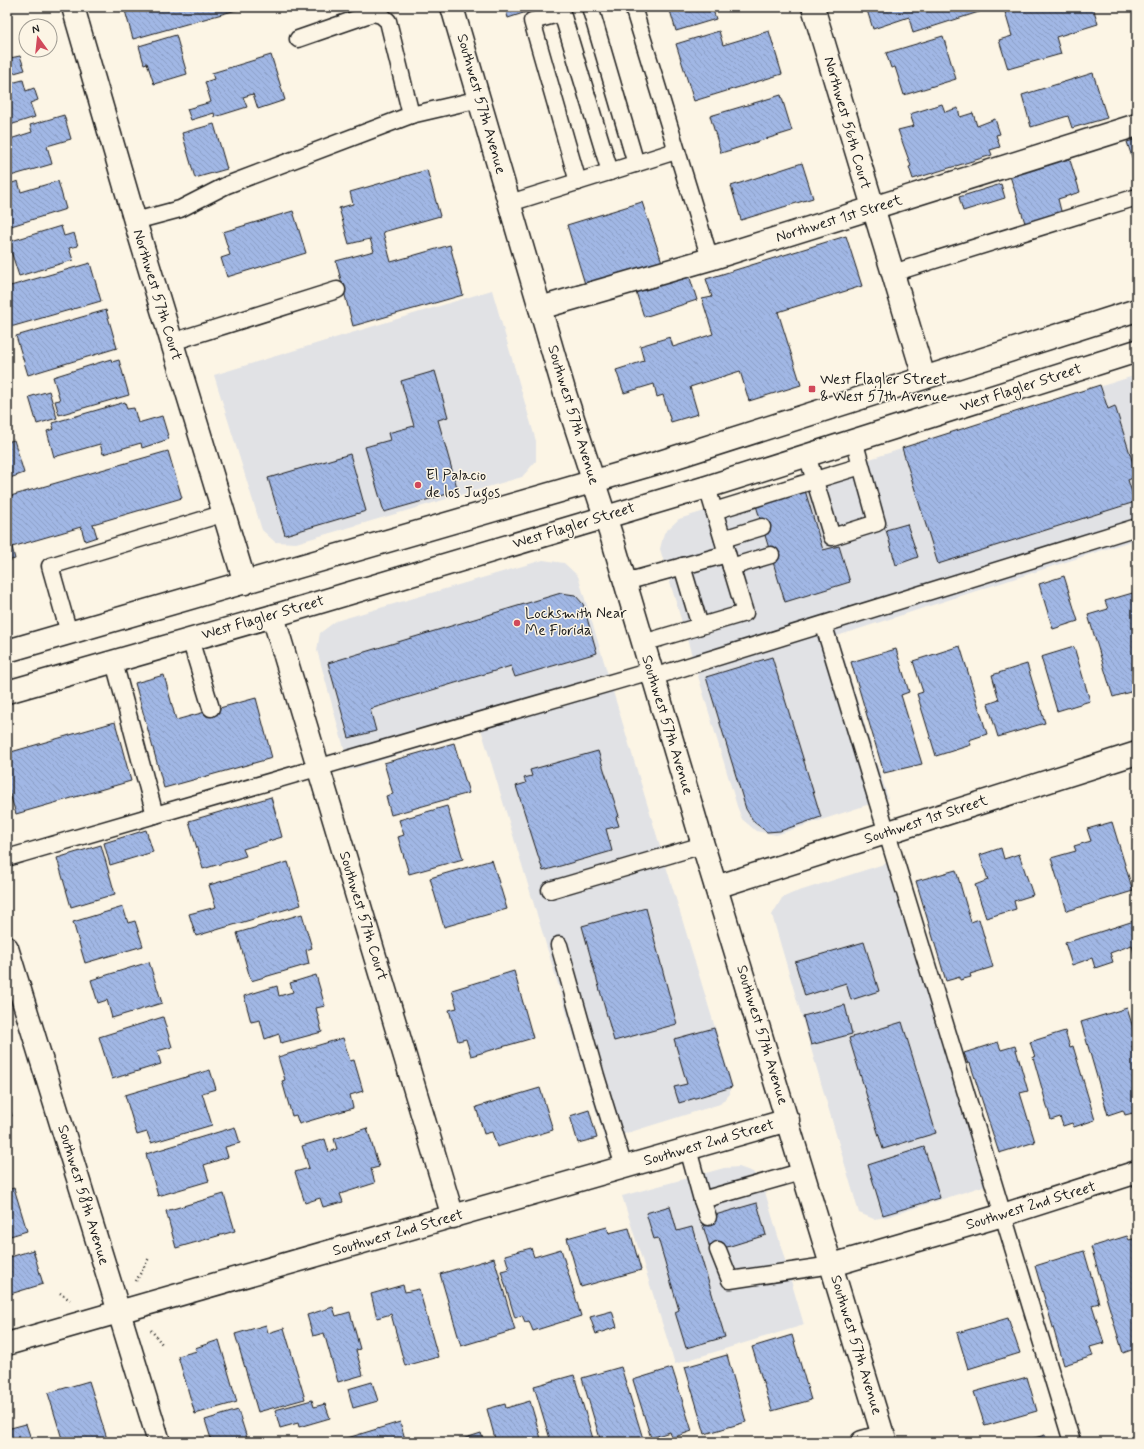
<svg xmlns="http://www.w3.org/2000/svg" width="1144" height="1449" viewBox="0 0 1144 1449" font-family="Mynerve,sans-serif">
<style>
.built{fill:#e1e2e5}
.building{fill:url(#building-back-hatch);stroke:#1c1c1c}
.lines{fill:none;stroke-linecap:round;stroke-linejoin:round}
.lane-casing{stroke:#1c1c1c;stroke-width:19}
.street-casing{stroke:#1c1c1c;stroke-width:25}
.secondary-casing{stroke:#1c1c1c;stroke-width:25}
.path{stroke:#1c1c1c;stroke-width:2.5;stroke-dasharray:1 3;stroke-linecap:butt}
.lane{stroke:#fcf5e5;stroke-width:16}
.street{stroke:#fcf5e5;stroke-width:22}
.secondary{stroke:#fcf5e5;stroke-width:22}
.poi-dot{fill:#d1495b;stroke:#fcf5e5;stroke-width:1.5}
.labels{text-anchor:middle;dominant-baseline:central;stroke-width:3;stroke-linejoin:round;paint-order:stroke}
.street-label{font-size:15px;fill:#1c1c1c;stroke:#fcf5e5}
.poi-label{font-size:15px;fill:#1c1c1c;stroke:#fcf5e5;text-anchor:start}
</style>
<defs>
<pattern id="building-back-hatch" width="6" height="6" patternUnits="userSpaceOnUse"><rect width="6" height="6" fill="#a1b7e5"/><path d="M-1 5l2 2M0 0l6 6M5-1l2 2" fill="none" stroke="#8a9dc4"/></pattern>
</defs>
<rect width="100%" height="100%" fill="#fcf5e5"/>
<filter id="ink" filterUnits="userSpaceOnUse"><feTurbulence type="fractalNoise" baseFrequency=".025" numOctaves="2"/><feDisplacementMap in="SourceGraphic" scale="8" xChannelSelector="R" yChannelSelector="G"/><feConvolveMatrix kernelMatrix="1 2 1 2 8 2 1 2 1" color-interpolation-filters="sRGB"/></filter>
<g filter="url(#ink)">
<g class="built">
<polygon points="492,290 536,441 536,461 522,477 296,543 275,542 262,530 214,375"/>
<polygon points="1137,375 1137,539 837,636 888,798 776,835 756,831 742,819 737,806 660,549 664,533 679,519"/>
<polygon points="543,560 564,563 578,576 730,1077 730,1094 720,1104 605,1140 481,729 350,770 317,650 320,633 336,621"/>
<polygon points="903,858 1002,1180 887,1217 874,1219 859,1213 772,915 782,898 793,893"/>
<polygon points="739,1167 753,1172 763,1185 804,1325 675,1364 622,1196 724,1168"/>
</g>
<g class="building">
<polygon points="124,7 247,7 133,39"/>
<polygon points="505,7 542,7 508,18"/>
<polygon points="669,7 712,7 716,19 676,31"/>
<polygon points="866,7 981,7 982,11 913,33 909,17 873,29"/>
<polygon points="1021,7 1093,7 1098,24 1056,37 1061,54 1008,69 999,40 1012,36 1005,12"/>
<polygon points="719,31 723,45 769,31 782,74 694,101 676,44"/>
<polygon points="176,35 187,74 154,84 147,63 144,64 139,46"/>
<polygon points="943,36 956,79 904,95 895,67 891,68 886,53"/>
<polygon points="7,47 10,58 20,56 25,70 7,75"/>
<polygon points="271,55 285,100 258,109 253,94 243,97 247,107 215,117 214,113 191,120 187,109 211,102 205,82 214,79 212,73"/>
<polygon points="1093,73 1107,118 1072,128 1068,116 1031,127 1022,95"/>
<polygon points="23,80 26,91 34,88 38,100 30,103 35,117 7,126 7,84"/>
<polygon points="781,95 792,131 721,153 710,116"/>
<polygon points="942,104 945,112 958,108 960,117 973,113 977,126 995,119 1000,134 996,135 1000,147 990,150 992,155 913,179 909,167 911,166 898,130 914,126 910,114"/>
<polygon points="64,115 71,139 47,146 52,164 7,177 7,140 32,132 30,125"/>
<polygon points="214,124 227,169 195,178 182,133"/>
<polygon points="1137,139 1137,172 1127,142"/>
<polygon points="1069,157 1080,192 1058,199 1062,215 1026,226 1010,176"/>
<polygon points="802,163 813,198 741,220 731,186"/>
<polygon points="427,170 440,216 383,232 391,262 450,245 463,295 353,326 336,261 374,251 370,239 349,244 339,208 353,204 350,192"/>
<polygon points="18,181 21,192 58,181 66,209 8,227 9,231 7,232 7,185"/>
<polygon points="1001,184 1005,198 963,211 959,197"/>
<polygon points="642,202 662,262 585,284 567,225"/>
<polygon points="293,211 306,253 227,277 221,258 230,255 223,232"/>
<polygon points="61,226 64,236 74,233 78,246 69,248 73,260 19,276 8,242"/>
<polygon points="846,236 862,286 778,312 801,385 749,401 740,371 690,387 698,414 671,422 663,395 657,397 654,384 624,393 616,370 644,361 640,346 670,337 673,347 713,334 702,299 712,297 706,279"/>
<polygon points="90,263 101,301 7,328 7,287"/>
<polygon points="689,275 697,300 644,317 636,292"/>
<polygon points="106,310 117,348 28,375 16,336"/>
<polygon points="111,359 112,362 119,360 129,395 59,415 55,401 60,400 53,377"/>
<polygon points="435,371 448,417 438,420 458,491 384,512 365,447 390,440 388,433 414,426 401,381"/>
<polygon points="1100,385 1108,409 1115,406 1137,476 1128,480 1135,502 938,564 902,448"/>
<polygon points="49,391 57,418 37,424 29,397"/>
<polygon points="125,402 127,409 134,408 138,423 162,416 169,439 142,448 141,443 103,454 100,444 54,457 47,431 54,429 52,423"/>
<polygon points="14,440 24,473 7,479 7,442"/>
<polygon points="168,451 182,498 93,524 97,537 85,541 81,527 12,547 15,559 7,561 7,497"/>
<polygon points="350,454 366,511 285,535 268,478"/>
<polygon points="804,487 823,550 839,546 850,582 785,602 755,502"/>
<polygon points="907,524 918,557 896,565 886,530"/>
<polygon points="1064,576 1078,621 1053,629 1039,584"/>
<polygon points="1136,592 1137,690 1113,697 1088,615 1108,609 1105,601"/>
<polygon points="561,593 575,595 583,604 597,653 515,677 511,666 370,709 376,731 349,738 328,663"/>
<polygon points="960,646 987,734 969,740 971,745 936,756 917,694 923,692 913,661"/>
<polygon points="1074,647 1090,701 1057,711 1041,657"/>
<polygon points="896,649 909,692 901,695 922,764 884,773 851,662"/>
<polygon points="772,657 821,817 780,831 767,832 754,822 746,809 706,677"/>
<polygon points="1027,664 1045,723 998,737 988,704 999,700 992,675"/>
<polygon points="164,675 176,720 256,698 272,758 164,788 135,683"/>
<polygon points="115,722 131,781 16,814 7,784 7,758 11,752"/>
<polygon points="454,743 469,793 391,815 386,796 393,794 384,763"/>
<polygon points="598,751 619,816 616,817 619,826 606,829 612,851 543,871 516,786 526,783 524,778 532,776 530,770"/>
<polygon points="271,797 282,837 243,849 246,856 203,869 189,821"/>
<polygon points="447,806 463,859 409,874 398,837 404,835 399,820"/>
<polygon points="1112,822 1133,891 1067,911 1051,858 1076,851 1074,846 1091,841 1087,829"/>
<polygon points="146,830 153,852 110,865 104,843"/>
<polygon points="101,845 115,894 71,907 57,858"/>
<polygon points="1001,848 1004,859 1019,854 1033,895 1014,901 1016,909 986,918 975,885 988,880 980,855"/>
<polygon points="492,860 507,909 444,927 430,878"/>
<polygon points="288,862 301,905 196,936 189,914 216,907 209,885"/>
<polygon points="956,870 971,922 979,919 993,967 970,974 971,977 960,980 960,977 946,981 916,881"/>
<polygon points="123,907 128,923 135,921 143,946 85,963 73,922"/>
<polygon points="646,908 677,1024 614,1041 582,926"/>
<polygon points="302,914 312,948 306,950 309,964 251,981 237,933"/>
<polygon points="1137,920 1137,952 1134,953 1132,945 1110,953 1113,962 1095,968 1092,958 1072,965 1065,943"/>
<polygon points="864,942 879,991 851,1000 846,983 805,996 795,962"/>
<polygon points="149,962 162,1003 112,1018 107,1000 98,1003 91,980"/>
<polygon points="514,971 533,1038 471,1056 466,1039 458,1041 449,1010 457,1008 452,990"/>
<polygon points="316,975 325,1006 316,1008 322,1032 281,1043 279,1034 265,1039 260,1020 251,1022 244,996 277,986 279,996 293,992 290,983"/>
<polygon points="845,1005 852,1034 811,1045 803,1016"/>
<polygon points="1127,1008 1137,1041 1137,1044 1132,1046 1137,1065 1137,1112 1125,1115 1123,1110 1108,1115 1081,1022"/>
<polygon points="163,1017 172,1047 157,1051 161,1064 112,1079 99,1037"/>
<polygon points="902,1022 936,1133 883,1149 849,1038"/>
<polygon points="714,1028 732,1087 679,1103 674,1087 687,1084 674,1039"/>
<polygon points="1065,1031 1070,1047 1073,1046 1095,1120 1074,1127 1072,1123 1063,1126 1060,1117 1051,1120 1033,1057 1035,1057 1030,1042"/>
<polygon points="343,1038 350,1061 354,1060 363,1091 350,1095 353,1108 299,1124 296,1115 292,1116 282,1081 285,1080 278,1057"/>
<polygon points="998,1042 1001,1050 1015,1046 1028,1091 1020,1093 1035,1142 999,1153 970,1063 968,1064 964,1053"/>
<polygon points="210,1070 216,1089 202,1093 212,1125 151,1143 147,1132 137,1135 125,1095"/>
<polygon points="540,1088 553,1130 497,1147 492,1132 484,1134 476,1107"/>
<polygon points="7,1102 12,1116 7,1118"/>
<polygon points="589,1110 597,1138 578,1143 570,1116"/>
<polygon points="235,1127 240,1143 225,1147 228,1157 204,1165 209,1181 158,1196 146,1154"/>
<polygon points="367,1128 379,1167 371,1169 375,1183 340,1194 343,1202 323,1207 320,1198 305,1203 295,1172 309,1168 302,1146 325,1139 329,1152 337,1149 334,1139"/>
<polygon points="924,1147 940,1198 883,1215 868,1165"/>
<polygon points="14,1188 27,1231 7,1237 7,1190"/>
<polygon points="224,1194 235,1231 176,1248 166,1211"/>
<polygon points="757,1203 766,1235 711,1252 701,1219"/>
<polygon points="670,1206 677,1231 692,1227 725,1337 686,1348 675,1312 679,1310 658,1238 654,1239 646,1213"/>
<polygon points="607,1227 609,1233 629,1228 641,1270 581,1287 567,1238"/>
<polygon points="1127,1236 1129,1240 1137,1238 1137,1348 1123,1353 1091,1247"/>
<polygon points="531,1248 534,1257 561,1249 581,1316 533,1331 529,1321 525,1322 522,1315 515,1318 501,1271 509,1269 505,1255"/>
<polygon points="33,1250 43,1284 7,1295 7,1258"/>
<polygon points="1084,1251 1099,1303 1092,1305 1104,1343 1090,1347 1093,1356 1064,1365 1035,1266"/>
<polygon points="494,1258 515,1330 461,1346 440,1274"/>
<polygon points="403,1285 405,1292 419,1289 438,1357 405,1366 391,1314 377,1318 371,1294"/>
<polygon points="333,1307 336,1316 350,1312 360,1349 356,1350 363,1375 338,1382 324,1333 313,1336 307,1315"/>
<polygon points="612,1311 617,1327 596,1334 590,1317"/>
<polygon points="1008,1318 1020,1353 968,1369 957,1333"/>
<polygon points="266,1325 268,1333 284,1328 305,1399 258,1412 235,1334"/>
<polygon points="792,1335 811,1400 772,1411 752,1347"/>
<polygon points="219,1340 237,1402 195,1414 178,1356 197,1351 195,1348"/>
<polygon points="727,1355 746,1422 705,1434 685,1367"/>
<polygon points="621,1367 644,1442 601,1442 582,1378"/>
<polygon points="672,1368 692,1431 672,1438 670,1432 651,1438 633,1380"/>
<polygon points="574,1375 594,1442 551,1442 534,1386"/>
<polygon points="1027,1377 1037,1411 985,1426 974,1392"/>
<polygon points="89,1381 108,1442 63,1442 48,1393"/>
<polygon points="372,1382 378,1401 353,1408 348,1389"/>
<polygon points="312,1400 314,1407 325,1404 330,1418 299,1427 298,1423 280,1428 275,1410"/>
<polygon points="530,1401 542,1442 496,1442 487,1409 505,1404 506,1408"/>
<polygon points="238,1410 247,1438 235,1442 212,1442 205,1420"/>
<polygon points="400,1422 406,1442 345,1442 344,1439"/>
<polygon points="26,1424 32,1442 7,1442 7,1429"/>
<polygon points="481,1433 484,1442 453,1442"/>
<polygon points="1045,1435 1047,1442 1020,1442"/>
</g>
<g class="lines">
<defs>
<g id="lane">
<polyline points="590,7 636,164"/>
<polyline points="633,7 710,259"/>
<polyline points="411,115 480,99"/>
<polyline points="578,182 532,21 562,13 610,172"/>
<polyline points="510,203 676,151"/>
<polyline points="135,221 180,209 227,185 411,115 388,21 381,15 373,13 298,39"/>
<polyline points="893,273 1137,197"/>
<polyline points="172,342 337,290"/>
<polyline points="807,455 832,537 877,523 854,440"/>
<polyline points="714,511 861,466"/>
<polyline points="723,539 762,527"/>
<polyline points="682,566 700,626"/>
<polyline points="731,567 771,555"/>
<polyline points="625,582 727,554"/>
<polyline points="824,626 1072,1442"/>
<polyline points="69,633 50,566 225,513"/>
<polyline points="190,639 211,708"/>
<polyline points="643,643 745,613 707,487"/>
<polyline points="114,662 155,815"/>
<polyline points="653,677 1137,527"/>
<polyline points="7,858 651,671"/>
<polyline points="550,890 703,845"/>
<polyline points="559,945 596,1076 624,1167"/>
<polyline points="688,1149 702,1200 804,1171"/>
<polyline points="702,1200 708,1217"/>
<polyline points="718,1250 730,1280 832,1265"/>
</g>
<g id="street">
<polyline points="73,7 135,221 245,583"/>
<polyline points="813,7 924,377"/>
<polyline points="540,308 710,259 1137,125"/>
<polyline points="273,616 453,1217"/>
<polyline points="716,887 1137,753"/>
<polyline points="7,948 159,1442"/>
<polyline points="832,1265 1003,1215 1137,1172"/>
<polyline points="7,1344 788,1120"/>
<polyline points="862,1442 884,1436"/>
</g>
<g id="secondary">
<polyline points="452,7 566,397 613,541 703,845 885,1442"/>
<polyline points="7,651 657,463 1137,310"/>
<polyline points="7,692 273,616 707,487 1137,351"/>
</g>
</defs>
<use href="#lane" class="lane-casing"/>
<use href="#street" class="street-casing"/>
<use href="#secondary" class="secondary-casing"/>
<g class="path">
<polyline points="136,1281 149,1258"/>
<polyline points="60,1293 70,1300"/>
<polyline points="151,1330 162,1344"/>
</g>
<use href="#lane" class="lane"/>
<use href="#street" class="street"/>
<use href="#secondary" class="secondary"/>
</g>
</g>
<g class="poi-dot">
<rect x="808" y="385" width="8" height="8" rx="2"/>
<circle cx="418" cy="485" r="4"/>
<circle cx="517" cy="623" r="4"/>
</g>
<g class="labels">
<g class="street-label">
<text transform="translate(481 104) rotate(74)">Southwest 57th Avenue</text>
<text transform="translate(847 123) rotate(74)">Northwest 56th Court</text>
<text transform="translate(839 219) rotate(-17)">Northwest 1st Street</text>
<text transform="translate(157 295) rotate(73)">Northwest 57th Court</text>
<text transform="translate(1021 388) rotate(-18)">West Flagler Street</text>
<text transform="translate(573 415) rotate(73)">Southwest 57th Avenue</text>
<text transform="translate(574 526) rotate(-17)">West Flagler Street</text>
<text transform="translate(263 618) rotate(-16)">West Flagler Street</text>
<text transform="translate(667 725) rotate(73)">Southwest 57th Avenue</text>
<text transform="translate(926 820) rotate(-18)">Southwest 1st Street</text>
<text transform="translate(363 916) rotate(73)">Southwest 57th Court</text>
<text transform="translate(762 1035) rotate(73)">Southwest 57th Avenue</text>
<text transform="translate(709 1143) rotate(-16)">Southwest 2nd Street</text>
<text transform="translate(83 1195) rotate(73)">Southwest 58th Avenue</text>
<text transform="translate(1031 1206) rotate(-17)">Southwest 2nd Street</text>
<text transform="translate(398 1233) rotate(-16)">Southwest 2nd Street</text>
<text transform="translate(856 1345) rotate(73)">Southwest 57th Avenue</text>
</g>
<g class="poi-label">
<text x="820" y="380">West Flagler Street<tspan x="820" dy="17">&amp; West 57th Avenue</tspan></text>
<text x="426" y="476">El Palacio<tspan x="426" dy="17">de los Jugos</tspan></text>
<text x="525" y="614">Locksmith Near<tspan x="525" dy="17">Me Florida</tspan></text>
</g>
</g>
<rect width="1144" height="1449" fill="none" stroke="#fcf5e5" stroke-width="24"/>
<rect x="12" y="12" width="1120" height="1425" fill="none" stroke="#1c1c1c" stroke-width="1.5" filter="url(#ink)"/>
<g transform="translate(38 38) rotate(345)"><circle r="19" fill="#fcf5e5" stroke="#a29e95"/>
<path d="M0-3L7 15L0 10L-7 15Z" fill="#d1495b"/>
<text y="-6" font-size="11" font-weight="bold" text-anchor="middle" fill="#1c1c1c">N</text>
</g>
</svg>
